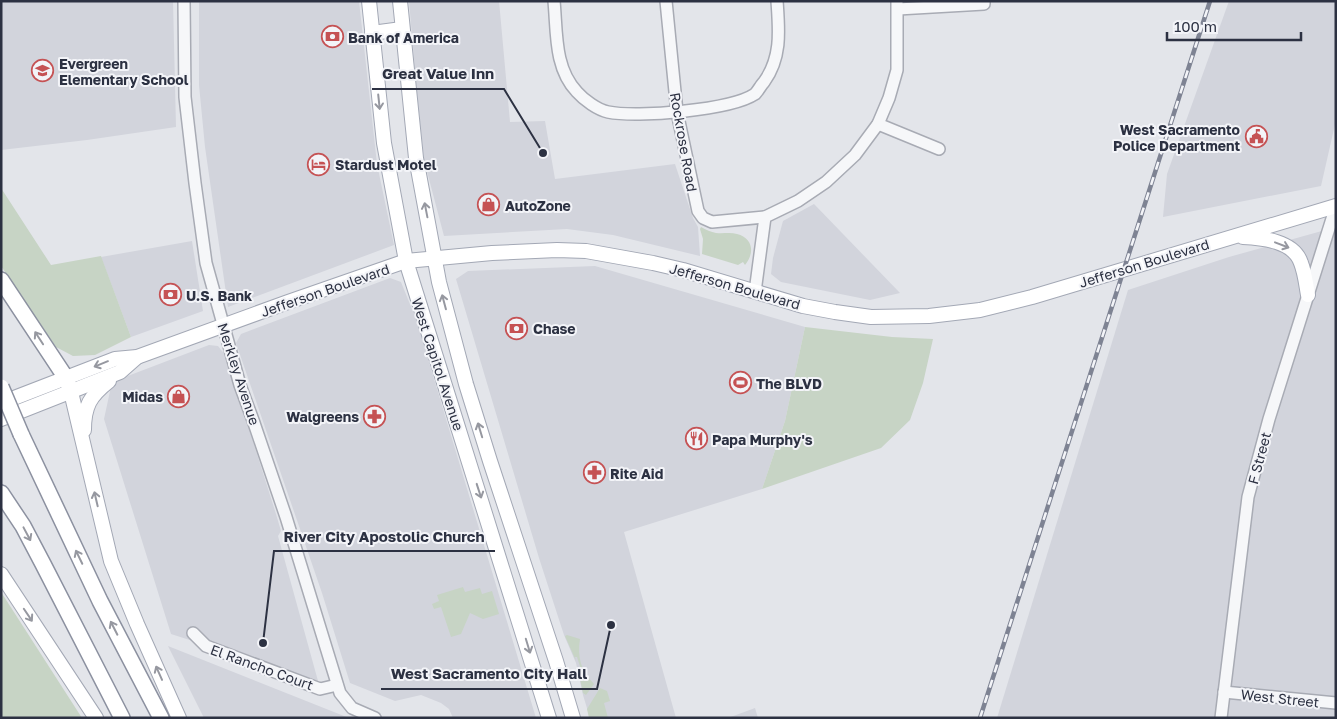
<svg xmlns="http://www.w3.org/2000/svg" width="1337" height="719" viewBox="0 0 1337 719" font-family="'Golos Text',sans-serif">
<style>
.built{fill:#d2d4dc}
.green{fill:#c7d4c5}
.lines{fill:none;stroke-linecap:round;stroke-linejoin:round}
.minor-casing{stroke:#a8abb4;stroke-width:14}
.major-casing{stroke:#a3a8b5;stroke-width:16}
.highway-casing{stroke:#8c91a0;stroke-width:18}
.minor{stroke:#f6f7f9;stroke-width:11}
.major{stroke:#fff;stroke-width:14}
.highway{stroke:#fff;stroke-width:15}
.rail-casing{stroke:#7e8393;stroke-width:4.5}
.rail{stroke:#f3f4f8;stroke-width:2.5;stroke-dasharray:8;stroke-linecap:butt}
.highway-bridge-casing{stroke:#8c91a0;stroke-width:18;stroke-linecap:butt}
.highway-bridge{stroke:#fff;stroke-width:15}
.oneway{stroke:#9698a0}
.labels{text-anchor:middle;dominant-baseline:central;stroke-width:4;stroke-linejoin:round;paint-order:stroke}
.poi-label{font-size:14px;font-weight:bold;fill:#2c3142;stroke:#f3f4f8;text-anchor:start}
.street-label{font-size:14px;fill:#2c3142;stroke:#f3f4f8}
.leader{fill:none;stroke:#2c3142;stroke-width:2}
.callout-dot{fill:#2c3142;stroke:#f3f4f8;stroke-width:2}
.callout-label{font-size:15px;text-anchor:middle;font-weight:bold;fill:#2c3142;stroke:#f3f4f8;stroke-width:4;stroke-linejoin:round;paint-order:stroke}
</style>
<rect width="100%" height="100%" fill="#e3e5ea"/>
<g class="built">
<polygon points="1,1 173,1 176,127 87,140 1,150"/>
<polygon points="199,1 359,1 377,164 394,245 228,307 205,147 199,85"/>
<polygon points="409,1 499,1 510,122 545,121 555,179 675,164 693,218 698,227 700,256 613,235 567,229 444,236 424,160 416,82"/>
<polygon points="1229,1 1336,1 1336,120 1321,186 1163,217 1167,174"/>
<polygon points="814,204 900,293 870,300 781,282 771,274 773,258 783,221"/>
<polygon points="1336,227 1336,718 997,718 1128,290 1229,257"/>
<polygon points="192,241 203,311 131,337 101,257"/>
<polygon points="595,266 805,327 785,421 762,489 624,532 676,718 590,718 583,695 576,663 564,635 539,558 456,279 468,271"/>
<polygon points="390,278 401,282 416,319 536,718 453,718 449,709 441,703 421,695 395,701 350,683 322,593 236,343 241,334"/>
<polygon points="209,345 218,346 226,356 276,514 281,531 278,536 318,681 171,634 104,419 112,382"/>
<polygon points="168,646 349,718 204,718"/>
<polygon points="755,708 758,718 728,718"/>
</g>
<g class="green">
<polygon points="1,188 51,265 101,256 131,337 95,355 73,356 56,347 1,266"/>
<path d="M 701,227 C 706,230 711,232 716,233 C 723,234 730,232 737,234 C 753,238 755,253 745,265 L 743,262 L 738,265 L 702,254 L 703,239 L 700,229 Z"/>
<polygon points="805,327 892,337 933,339 923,383 910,420 881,448 762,489 785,421"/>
<polygon points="463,587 465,592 480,588 482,594 492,591 499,614 483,619 470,613 461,634 451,637 441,607 434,609 432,604 439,601 437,595"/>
<polygon points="1,592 82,718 1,718"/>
<path d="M 567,635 L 580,639 C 577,657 581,671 594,684 L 586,695 L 583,693 L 578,669 L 582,680 L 584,679 L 577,657 L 575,657 L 576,661 L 565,636 Z"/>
<polygon points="600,688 607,691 610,701 604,703 608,718 589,718 587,709"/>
</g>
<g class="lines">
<defs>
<g id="minor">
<polyline points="184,1 185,97 195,183 206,263 240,385 254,423 286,517 340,693 352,708 375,718"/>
<path d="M 554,1 C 557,32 554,68 577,92 C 584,100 598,110 608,112 C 637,118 731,110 755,94 C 758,91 761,85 764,82 C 782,57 779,30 777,1"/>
<polyline points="666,1 677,112 698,211 703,218 712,222 765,217"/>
<polyline points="898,9 984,4 984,1"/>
<polyline points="878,124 939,149"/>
<polyline points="755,292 765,217 798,201 826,182 855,155 878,124 889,98 897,70 897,1"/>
<polyline points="193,633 206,646 320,689 337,685"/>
<polyline points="1224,692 1336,703"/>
<polyline points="1221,718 1248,497 1269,419 1336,206"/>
</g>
<g id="major">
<polyline points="369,1 384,143 406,261 549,718"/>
<polyline points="400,1 416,158 439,282 466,384 490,461 556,661 573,718"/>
<polyline points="372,33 402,29"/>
<path d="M 1243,237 C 1263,238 1294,241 1301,263 C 1305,273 1306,284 1308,295"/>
<polyline points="71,392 111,561 137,624 179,718"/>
<polyline points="1,403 115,359 137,357 288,302 406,261 492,253 557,250 586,251 653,263 683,270 803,306 835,312 871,317 929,316 980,310 1032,297 1336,206"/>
<polyline points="1,419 120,372 137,357"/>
<path d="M 84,430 C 84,406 90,396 109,381"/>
<polyline points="1,574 96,718"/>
</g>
<g id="highway">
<polyline points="1,280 66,378 71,392"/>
<polyline points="21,434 100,601 161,718"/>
<polyline points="1,493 23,526 43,564 122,718"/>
</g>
</defs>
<use href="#minor" class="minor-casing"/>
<use href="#major" class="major-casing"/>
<use href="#highway" class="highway-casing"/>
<use href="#minor" class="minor"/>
<use href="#major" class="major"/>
<use href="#highway" class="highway"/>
<defs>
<polyline id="rail" points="980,718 1210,1"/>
</defs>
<use href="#rail" class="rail-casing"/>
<use href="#rail" class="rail"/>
<defs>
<polyline id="highway-bridge" points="1,387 21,434"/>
</defs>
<use href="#highway-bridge" class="highway-bridge-casing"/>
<use href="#highway-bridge" class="highway-bridge"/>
</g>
<defs><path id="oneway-shaft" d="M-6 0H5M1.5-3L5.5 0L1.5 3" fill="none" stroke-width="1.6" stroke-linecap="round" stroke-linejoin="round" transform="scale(1.25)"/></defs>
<g class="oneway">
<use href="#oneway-shaft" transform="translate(379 102) rotate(84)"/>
<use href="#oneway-shaft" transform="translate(426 210) rotate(-101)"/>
<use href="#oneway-shaft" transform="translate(1282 245) rotate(21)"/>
<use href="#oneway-shaft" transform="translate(444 302) rotate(-105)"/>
<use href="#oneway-shaft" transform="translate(39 338) rotate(-123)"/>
<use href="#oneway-shaft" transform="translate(101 364) rotate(158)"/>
<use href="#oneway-shaft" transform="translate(480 430) rotate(-107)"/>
<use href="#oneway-shaft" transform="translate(479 491) rotate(72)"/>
<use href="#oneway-shaft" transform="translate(96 499) rotate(-103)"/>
<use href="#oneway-shaft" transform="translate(27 534) rotate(62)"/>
<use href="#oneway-shaft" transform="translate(79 557) rotate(-116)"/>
<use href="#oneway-shaft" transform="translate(28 615) rotate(56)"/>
<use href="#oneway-shaft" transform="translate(114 628) rotate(-117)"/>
<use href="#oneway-shaft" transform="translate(528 646) rotate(73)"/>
<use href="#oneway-shaft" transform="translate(159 673) rotate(-114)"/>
</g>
<defs>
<symbol id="bank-ring" viewBox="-11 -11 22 22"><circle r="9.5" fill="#f3f4f8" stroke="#c55254" stroke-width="1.5"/><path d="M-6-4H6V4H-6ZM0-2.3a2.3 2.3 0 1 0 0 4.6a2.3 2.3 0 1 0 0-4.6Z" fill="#c55254"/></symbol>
<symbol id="school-ring" viewBox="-11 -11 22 22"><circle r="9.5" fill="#f3f4f8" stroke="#c55254" stroke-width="1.5"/><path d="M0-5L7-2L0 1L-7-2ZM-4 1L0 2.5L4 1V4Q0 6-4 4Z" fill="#c55254"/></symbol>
<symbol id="civic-ring" viewBox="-11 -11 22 22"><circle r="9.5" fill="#f3f4f8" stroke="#c55254" stroke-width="1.5"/><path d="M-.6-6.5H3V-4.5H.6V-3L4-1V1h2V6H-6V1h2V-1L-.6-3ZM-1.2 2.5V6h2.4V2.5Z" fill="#c55254"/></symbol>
<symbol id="hotel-ring" viewBox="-11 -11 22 22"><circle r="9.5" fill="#f3f4f8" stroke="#c55254" stroke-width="1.5"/><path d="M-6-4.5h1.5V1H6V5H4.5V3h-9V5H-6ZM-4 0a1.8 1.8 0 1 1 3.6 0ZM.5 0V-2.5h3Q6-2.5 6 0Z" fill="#c55254"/></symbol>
<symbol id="shop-ring" viewBox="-11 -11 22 22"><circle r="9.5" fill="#f3f4f8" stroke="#c55254" stroke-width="1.5"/><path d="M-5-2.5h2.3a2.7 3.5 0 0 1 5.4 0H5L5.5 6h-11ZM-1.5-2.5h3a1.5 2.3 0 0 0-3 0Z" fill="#c55254"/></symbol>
<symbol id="stadium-ring" viewBox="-11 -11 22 22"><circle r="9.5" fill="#f3f4f8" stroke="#c55254" stroke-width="1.5"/><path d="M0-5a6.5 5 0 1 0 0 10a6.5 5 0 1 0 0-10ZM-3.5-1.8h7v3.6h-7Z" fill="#c55254"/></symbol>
<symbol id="pharmacy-ring" viewBox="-11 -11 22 22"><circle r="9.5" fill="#f3f4f8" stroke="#c55254" stroke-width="1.5"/><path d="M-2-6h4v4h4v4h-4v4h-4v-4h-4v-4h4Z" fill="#c55254"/></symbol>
<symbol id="restaurant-ring" viewBox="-11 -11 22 22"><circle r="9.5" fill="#f3f4f8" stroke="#c55254" stroke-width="1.5"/><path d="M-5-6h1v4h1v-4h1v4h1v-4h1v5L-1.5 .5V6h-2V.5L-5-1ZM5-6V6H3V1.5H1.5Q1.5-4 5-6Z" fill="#c55254"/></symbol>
</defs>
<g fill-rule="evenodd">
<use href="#bank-ring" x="320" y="24" width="25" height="25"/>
<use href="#school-ring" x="30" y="58" width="25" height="25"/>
<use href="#civic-ring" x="1244" y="124" width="25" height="25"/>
<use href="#hotel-ring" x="306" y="152" width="25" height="25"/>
<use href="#shop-ring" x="476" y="192" width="25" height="25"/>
<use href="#bank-ring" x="158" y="282" width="25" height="25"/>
<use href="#bank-ring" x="504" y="316" width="25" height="25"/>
<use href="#stadium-ring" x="728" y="370" width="25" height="25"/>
<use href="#shop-ring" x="166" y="384" width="25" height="25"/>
<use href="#pharmacy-ring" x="362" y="404" width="25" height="25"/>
<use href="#restaurant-ring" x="684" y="426" width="25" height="25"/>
<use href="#pharmacy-ring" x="582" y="460" width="25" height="25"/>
</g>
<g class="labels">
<g class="poi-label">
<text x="348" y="37">Bank of America</text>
<text x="59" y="63">Evergreen<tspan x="59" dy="16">Elementary School</tspan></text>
<text x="1240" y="129" text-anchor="end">West Sacramento<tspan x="1240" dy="16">Police Department</tspan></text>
<text x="335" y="164">Stardust Motel</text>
<text x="505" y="205">AutoZone</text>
<text x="186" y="295">U.S. Bank</text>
<text x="533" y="328">Chase</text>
<text x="756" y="383">The BLVD</text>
<text x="163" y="396" text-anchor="end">Midas</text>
<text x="359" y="416" text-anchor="end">Walgreens</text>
<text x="712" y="439">Papa Murphy's</text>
<text x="610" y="473">Rite Aid</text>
</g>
<g class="street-label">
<text transform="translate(684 142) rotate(80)">Rockrose Road</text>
<text transform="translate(1144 263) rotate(-17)">Jefferson Boulevard</text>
<text transform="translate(735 286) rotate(16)">Jefferson Boulevard</text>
<text transform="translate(325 290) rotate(-19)">Jefferson Boulevard</text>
<text transform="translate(438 364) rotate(72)">West Capitol Avenue</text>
<text transform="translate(239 374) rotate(72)">Merkley Avenue</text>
<text transform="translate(1259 458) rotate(-75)">F Street</text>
<text transform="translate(262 667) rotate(20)">El Rancho Court</text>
<text transform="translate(1280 698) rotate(6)">West Street</text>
</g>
</g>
<path class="leader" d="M543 153L504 89H372M263 643L274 551H495M611 625L597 689H381"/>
<g class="callout-dot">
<circle cx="543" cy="153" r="5"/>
<circle cx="263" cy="643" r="5"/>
<circle cx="611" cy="625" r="5"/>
</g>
<g class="callout-label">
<text x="438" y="79">Great Value Inn</text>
<text x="384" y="542">River City Apostolic Church</text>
<text x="489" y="679">West Sacramento City Hall</text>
</g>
<rect width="1337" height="719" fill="none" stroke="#2c3142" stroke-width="5"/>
<path d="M1167 32v8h134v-8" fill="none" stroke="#2c3142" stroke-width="2.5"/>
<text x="1174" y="32" font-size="15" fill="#2c3142" stroke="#f3f4f8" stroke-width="4" paint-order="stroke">100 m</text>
</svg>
